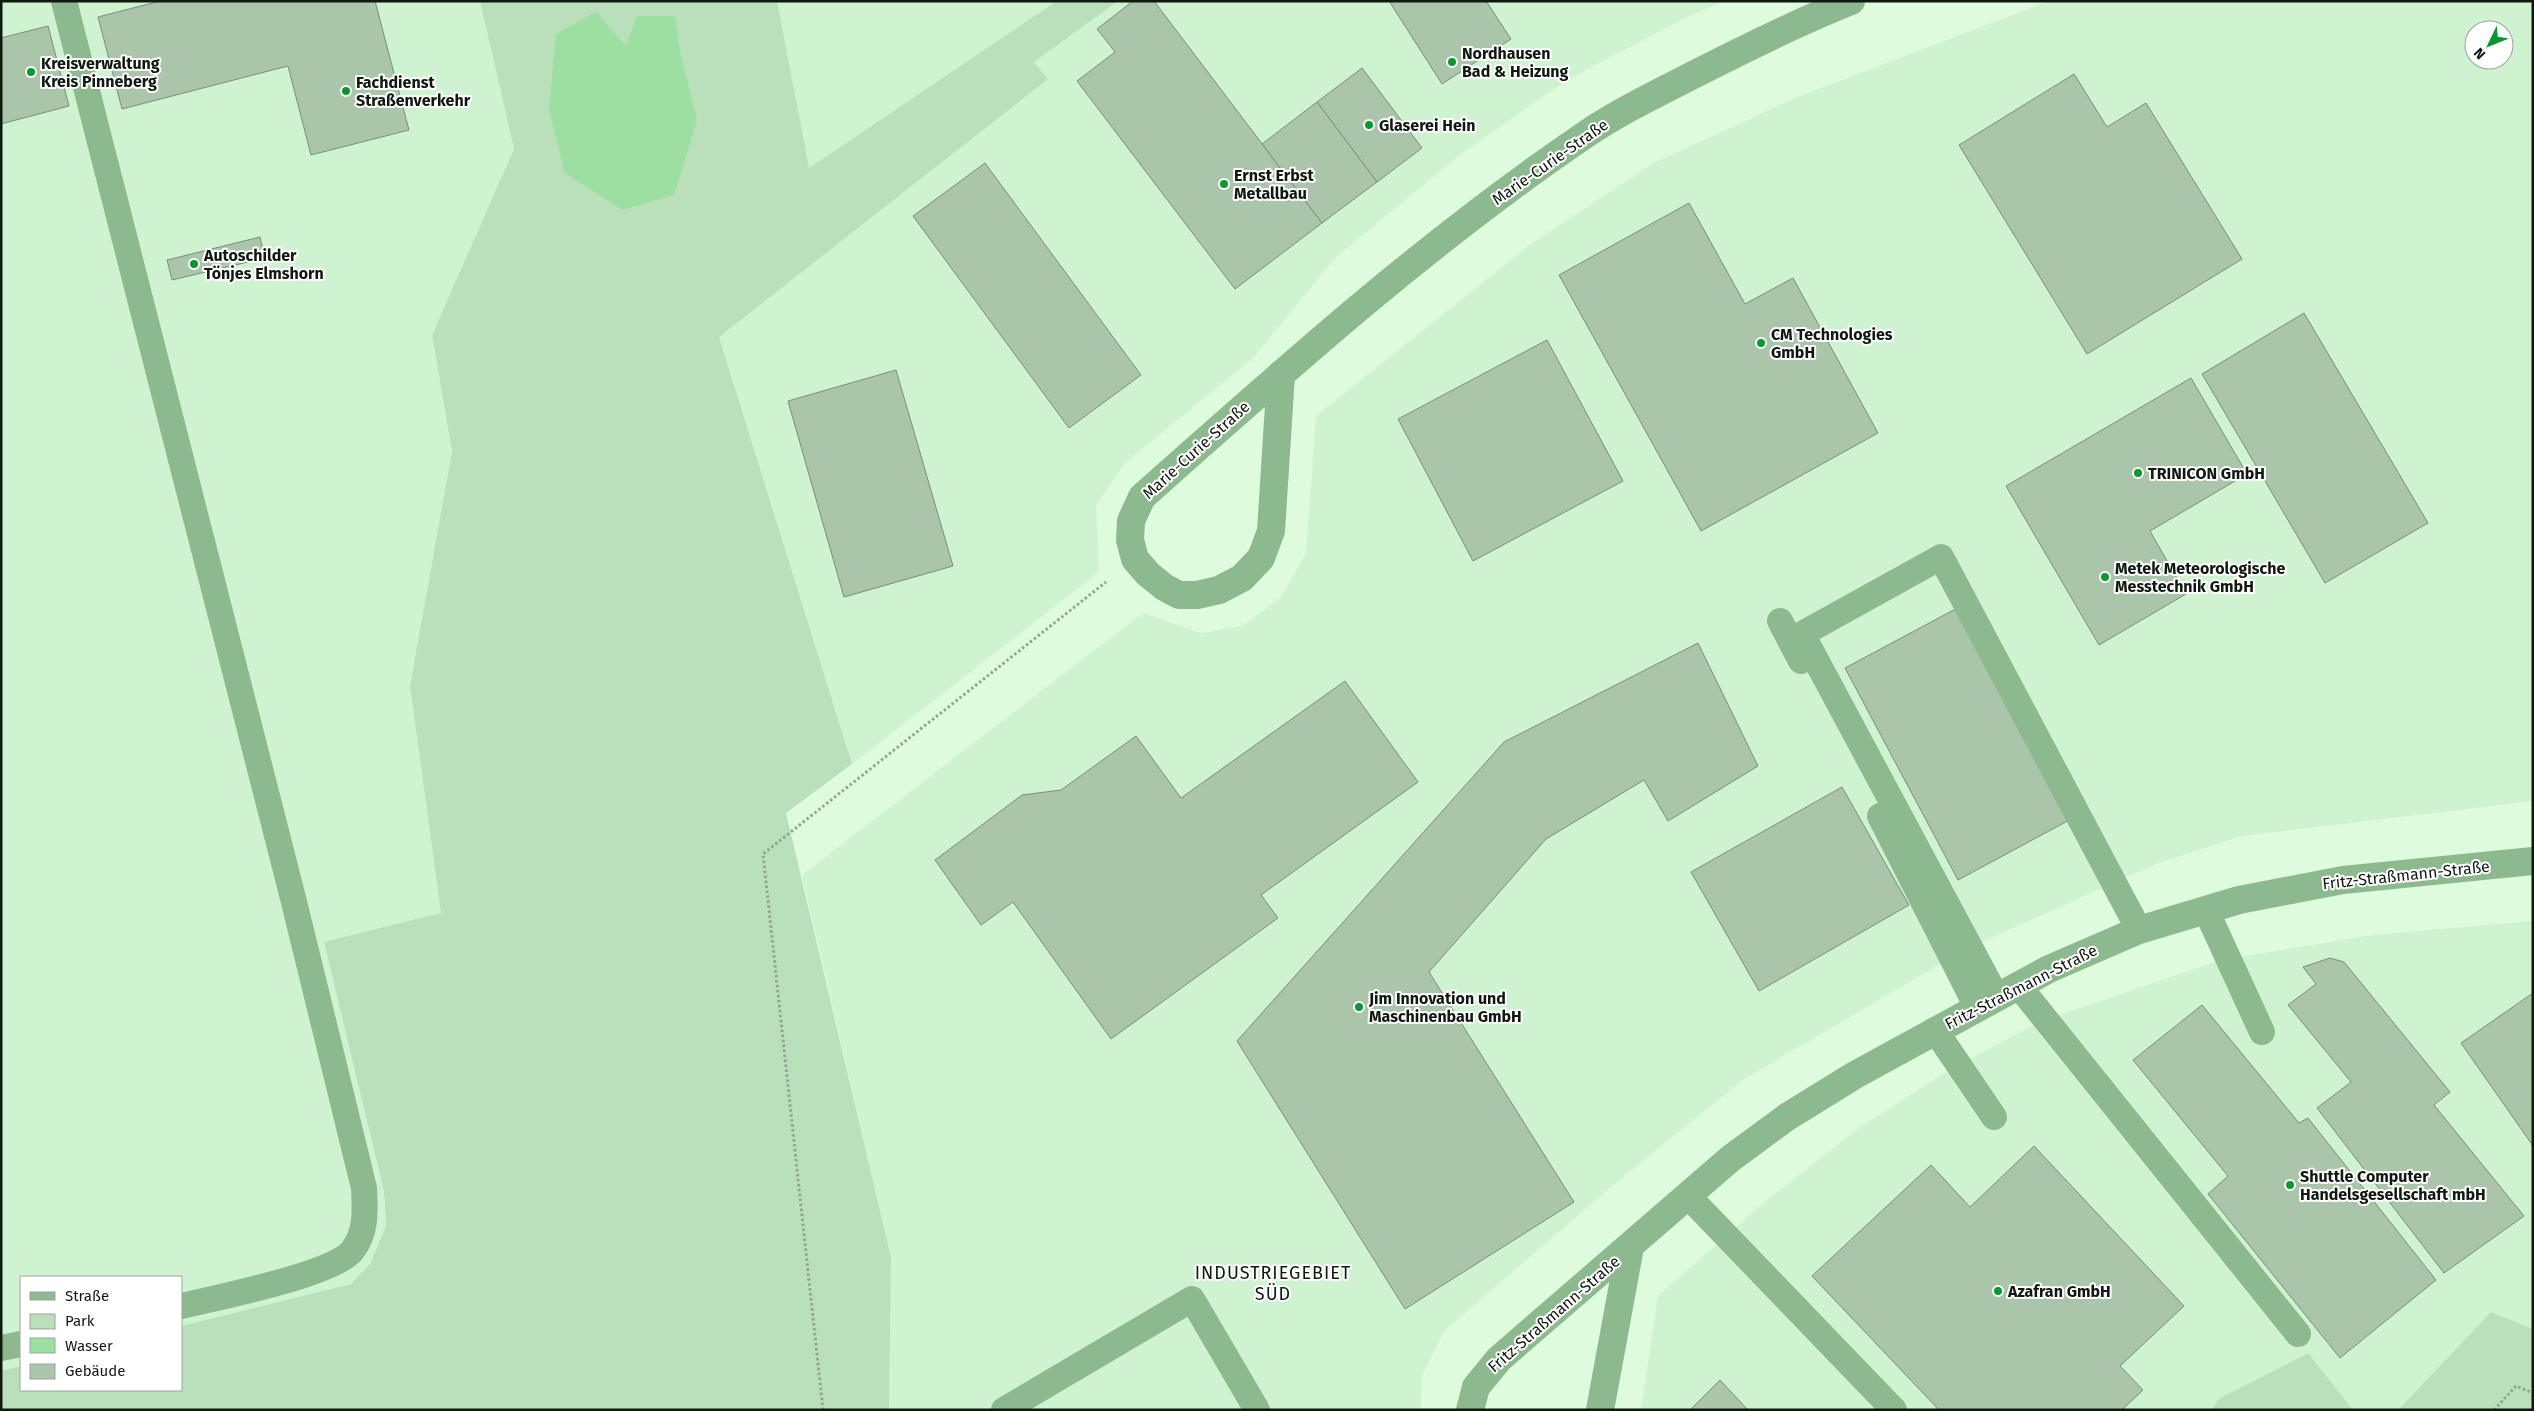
<svg xmlns="http://www.w3.org/2000/svg" width="2534" height="1411" viewBox="0 0 2534 1411" font-family="'Fira Sans',sans-serif">
<style>
.built{fill:#cff2d0;fill-rule:evenodd}
.green{fill:#b9e0ba}
.water{fill:#9cdfa0}
.building{fill:#aac5aa;stroke:#769177}
.lines{fill:none;stroke-linecap:round;stroke-linejoin:round}
.path{stroke:#91a691;stroke-width:3;stroke-dasharray:2.5 2.5;stroke-linecap:butt}
.service{stroke:#8db98f;stroke-width:26}
.minor{stroke:#8db98f;stroke-width:28}
.poi-dot{fill:#0a9931;stroke:#fff;stroke-width:2}
.labels{text-anchor:middle;dominant-baseline:central;stroke-width:4;stroke-linejoin:round;paint-order:stroke}
.poi-label{font-size:16px;font-weight:bold;fill:#0f190f;stroke:#fff;text-anchor:start}
.street-label{font-size:16px;fill:#0f190f;stroke:#fff}
.neighbourhood-label{font-size:18px;letter-spacing:1px;fill:#0f190f;stroke:#fff}
</style>
<rect width="100%" height="100%" fill="#defbde"/>
<g class="built">
<polygon points="1,1 480,1 514,149 432,335 452,451 410,686 441,914 324,942 383,1184 386,1226 370,1264 351,1284 181,1326 181,1277 21,1277 21,1366 1,1371"/>
<polygon points="777,1 1057,1 808,169"/>
<polygon points="1118,1 1723,1 1681,20 1567,80 1461,154 1336,257 1253,358 1125,463 1096,505 1099,572 852,764 719,337 1047,79 1034,62"/>
<path d="M 2049,1 L 2533,1 L 2533,801 L 2242,836 L 2156,864 L 1966,949 L 1744,1079 L 1613,1185 L 1444,1331 L 1422,1375 L 1421,1410 L 889,1410 L 891,1257 L 802,875 L 1143,613 L 1201,633 L 1242,626 L 1280,598 L 1306,554 L 1316,416 L 1531,244 L 1654,163 L 1795,98 ZM 2474,30 L 2504,30 L 2504,60 L 2474,60 Z"/>
<polygon points="2533,921 2533,1329 2491,1312 2398,1410 2353,1410 2307,1353 2220,1398 2211,1410 1641,1410 1658,1296 1760,1206 1860,1127 1954,1067 2042,1021 2221,960 2373,935"/>
</g>
<g class="green">
<polygon points="480,1 777,1 809,168 1057,1 1118,1 1034,62 1048,79 719,337 852,764 786,813 891,1257 889,1410 1,1410 1,1371 21,1366 21,1390 181,1390 181,1326 351,1284 370,1264 386,1226 384,1191 324,942 441,913 410,686 452,451 432,335 514,149"/>
<polygon points="2491,1312 2533,1329 2533,1410 2398,1410"/>
<polygon points="2308,1353 2353,1410 2211,1410 2220,1398"/>
</g>
<polygon class="water" points="596,12 626,46 637,16 675,16 680,52 697,120 674,195 622,210 565,173 549,110 556,34"/>
<g class="building">
<polygon points="160,1 375,1 409,130 311,155 288,66 122,109 98,17"/>
<polygon points="1133,1 1154,1 1322,223 1235,289 1077,81 1115,52 1097,29"/>
<polygon points="1389,1 1486,1 1511,39 1442,84"/>
<polygon points="48,26 69,106 1,124 1,38"/>
<polygon points="1362,68 1422,148 1377,182 1317,102"/>
<polygon points="2074,74 2107,127 2146,103 2242,259 2087,354 1959,145"/>
<polygon points="1317,102 1377,182 1322,223 1262,144"/>
<polygon points="985,163 1141,375 1069,428 913,216"/>
<polygon points="1689,203 1745,304 1793,278 1878,433 1701,531 1559,275"/>
<polygon points="260,237 265,258 172,280 167,260"/>
<polygon points="2304,313 2428,523 2325,583 2202,374"/>
<polygon points="1547,340 1623,481 1473,561 1398,419"/>
<polygon points="896,370 953,566 844,597 788,401"/>
<polygon points="2191,378 2247,474 2150,531 2186,594 2099,645 2006,486"/>
<polygon points="1961,606 2075,817 1958,880 1845,668"/>
<polygon points="1698,643 1758,766 1668,821 1644,780 1546,839 1429,972 1574,1202 1405,1309 1237,1041 1504,742"/>
<polygon points="1345,681 1418,782 1261,895 1278,918 1111,1039 1013,902 981,925 935,860 1022,795 1061,790 1136,736 1181,798"/>
<polygon points="1842,787 1909,905 1759,991 1691,872"/>
<polygon points="2330,958 2344,962 2450,1092 2434,1105 2524,1216 2444,1273 2317,1108 2351,1082 2288,1005 2316,984 2303,967"/>
<polygon points="2533,993 2533,1146 2461,1043"/>
<polygon points="2202,1005 2299,1123 2308,1118 2436,1280 2340,1358 2208,1194 2228,1176 2133,1060"/>
<polygon points="2034,1146 2184,1306 2120,1366 2143,1390 2122,1410 1939,1410 1812,1276 1931,1165 1970,1207"/>
<polygon points="1720,1380 1748,1410 1690,1410"/>
</g>
<g class="lines">
<g class="path">
<polyline points="823,1410 763,854 1106,582"/>
<polyline points="2494,1410 2516,1386 2533,1393"/>
</g>
<g class="service">
<path d="M 64,1 L 293,898 L 364,1188 C 365,1210 367,1232 352,1251 C 332,1275 215,1298 181,1306"/>
<polyline points="1780,621 1801,661"/>
<polyline points="1880,816 1977,1007"/>
<polyline points="2206,910 2262,1032"/>
<polyline points="2018,985 2298,1334"/>
<polyline points="1996,996 1802,634 1941,557 2139,930"/>
<polyline points="1935,1030 1994,1117"/>
<polyline points="1688,1196 1894,1410"/>
<polyline points="1,1348 21,1344"/>
<polyline points="1004,1410 1192,1299 1257,1410"/>
</g>
<g class="minor">
<path d="M 1281,374 L 1271,531 L 1261,558 L 1242,578 L 1219,590 L 1197,595 L 1179,595 L 1164,587 L 1148,574 L 1135,559 L 1130,540 L 1131,521 L 1142,497 L 1160,481 C 1295,361 1432,239 1582,137 C 1618,112 1658,93 1697,73 C 1748,47 1798,22 1851,1"/>
<polyline points="1470,1410 1476,1387 1499,1359 1730,1159 1787,1117 1855,1075 2049,969 2139,930 2239,900 2343,880 2533,861"/>
<polyline points="1600,1410 1630,1247"/>
</g>
</g>
<g class="poi-dot">
<circle cx="1452" cy="62" r="5"/>
<circle cx="31" cy="72" r="5"/>
<circle cx="346" cy="91" r="5"/>
<circle cx="1369" cy="125" r="5"/>
<circle cx="1224" cy="184" r="5"/>
<circle cx="194" cy="264" r="5"/>
<circle cx="1761" cy="343" r="5"/>
<circle cx="2138" cy="473" r="5"/>
<circle cx="2105" cy="577" r="5"/>
<circle cx="1359" cy="1007" r="5"/>
<circle cx="2290" cy="1185" r="5"/>
<circle cx="1998" cy="1291" r="5"/>
</g>
<g class="labels">
<g class="poi-label">
<text x="1462" y="53">Nordhausen<tspan x="1462" dy="18">Bad &amp; Heizung</tspan></text>
<text x="41" y="63">Kreisverwaltung<tspan x="41" dy="18">Kreis Pinneberg</tspan></text>
<text x="356" y="82">Fachdienst<tspan x="356" dy="18">Straßenverkehr</tspan></text>
<text x="1379" y="125">Glaserei Hein</text>
<text x="1234" y="175">Ernst Erbst<tspan x="1234" dy="18">Metallbau</tspan></text>
<text x="204" y="255">Autoschilder<tspan x="204" dy="18">Tönjes Elmshorn</tspan></text>
<text x="1771" y="334">CM Technologies<tspan x="1771" dy="18">GmbH</tspan></text>
<text x="2148" y="473">TRINICON GmbH</text>
<text x="2115" y="568">Metek Meteorologische<tspan x="2115" dy="18">Messtechnik GmbH</tspan></text>
<text x="1369" y="998">Jim Innovation und<tspan x="1369" dy="18">Maschinenbau GmbH</tspan></text>
<text x="2300" y="1176">Shuttle Computer<tspan x="2300" dy="18">Handelsgesellschaft mbH</tspan></text>
<text x="2008" y="1291">Azafran GmbH</text>
</g>
<g class="street-label">
<text transform="translate(1550 162) rotate(-35)">Marie-Curie-Straße</text>
<text transform="translate(1196 450) rotate(-42)">Marie-Curie-Straße</text>
<text transform="translate(2406 875) rotate(-6)">Fritz-Straßmann-Straße</text>
<text transform="translate(2021 987) rotate(-27)">Fritz-Straßmann-Straße</text>
<text transform="translate(1554 1314) rotate(-41)">Fritz-Straßmann-Straße</text>
</g>
<g class="neighbourhood-label">
<text x="1273" y="1273">INDUSTRIEGEBIET<tspan x="1273" dy="21">SÜD</tspan></text>
</g>
</g>
<rect width="2534" height="1411" fill="none" stroke="#0f190f" stroke-width="5"/>
<rect x="20" y="1276" width="162" height="115" fill="#ffffff" stroke="#9fa39f"/>
<rect x="30" y="1292" width="25" height="8" fill="#8db98f" stroke="#9fa39f"/>
<text x="65" y="1301" font-size="15" fill="#0f190f">Straße</text>
<rect x="30" y="1314" width="25" height="15" fill="#b9e0ba" stroke="#9fa39f"/>
<text x="65" y="1326" font-size="15" fill="#0f190f">Park</text>
<rect x="30" y="1338" width="25" height="15" fill="#9cdfa0" stroke="#9fa39f"/>
<text x="65" y="1351" font-size="15" fill="#0f190f">Wasser</text>
<rect x="30" y="1364" width="25" height="15" fill="#aac5aa" stroke="#9fa39f"/>
<text x="65" y="1376" font-size="15" fill="#0f190f">Gebäude</text>
<g transform="translate(2489 45) rotate(227)"><circle r="24" fill="#ffffff" stroke="#9fa39f"/>
<path d="M0-4L9 19L0 12L-9 19Z" fill="#0a9931"/>
<text y="-8" font-size="14" font-weight="bold" text-anchor="middle" fill="#0f190f">N</text>
</g>
</svg>
